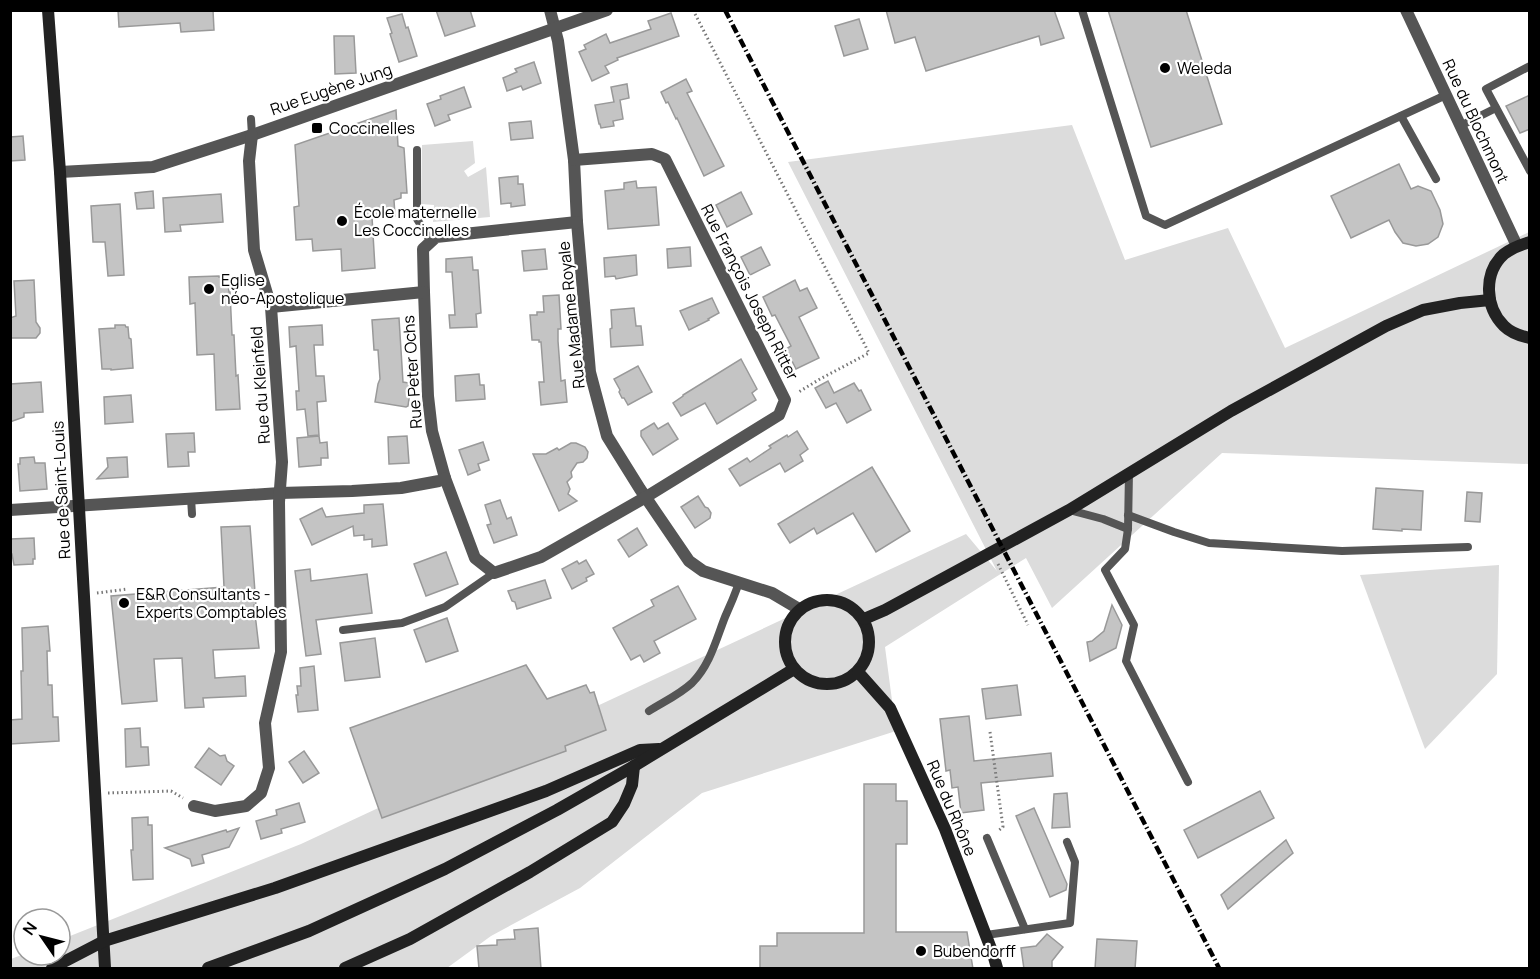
<svg xmlns="http://www.w3.org/2000/svg" width="1540" height="979" viewBox="0 0 1540 979" font-family="Manrope,sans-serif">
<style>
.green{fill:#dcdcdc}
.building{fill:#c4c4c4;stroke:#999;stroke-width:1.5}
.lines{fill:none;stroke-linecap:round;stroke-linejoin:round}
.path{stroke:#777;stroke-width:3;stroke-dasharray:1.5 3;stroke-linecap:butt}
.lane{stroke:#555;stroke-width:8}
.street{stroke:#555;stroke-width:12}
.secondary{stroke:#222;stroke-width:12}
.rail{stroke:#000;stroke-width:4.5;stroke-dasharray:9 3 1.5 3;stroke-linecap:butt}
.poi-dot{fill:#000;stroke:#fff;stroke-width:2}
.labels{text-anchor:middle;dominant-baseline:central;stroke-width:4.5;stroke-linejoin:round;paint-order:stroke}
.poi-label{font-size:16px;fill:#000;stroke:#fff;text-anchor:start}
.street-label{font-size:16px;fill:#000;stroke:#fff}
</style>
<rect width="100%" height="100%" fill="#fff"/>
<g class="green">
<polygon points="1072,125 1125,260 1228,228 1285,348 1529,232 1529,464 1222,453 1052,608 1026,558 885,647 896,731 702,793 580,888 491,936 447,968 11,968 11,959 24,954 60,955 60,940 301,844 966,534 997,571 788,162"/>
<polygon points="473,141 475,163 464,171 468,177 486,167 490,217 433,222 434,205 421,204 422,145"/>
<polygon points="1499,565 1497,674 1425,749 1360,575"/>
</g>
<g class="building">
<polygon points="118,10 213,10 214,30 181,32 180,23 119,27"/>
<polygon points="436,10 470,10 475,26 445,36"/>
<polygon points="886,10 1054,10 1064,38 1041,45 1039,36 926,71 915,37 895,43"/>
<polygon points="1108,10 1186,10 1222,124 1151,147"/>
<polygon points="671,13 679,36 617,58 618,60 605,66 609,73 592,81 579,52 586,49 584,45 606,34 610,43 651,29 648,21"/>
<polygon points="402,14 406,28 408,27 417,56 399,62 390,34 392,33 387,18"/>
<polygon points="859,19 868,49 844,56 835,26"/>
<polygon points="334,36 354,36 356,73 335,74"/>
<polygon points="534,62 541,83 523,90 521,86 507,91 503,78 517,72 515,69"/>
<polygon points="686,79 692,91 687,93 724,166 704,176 677,118 676,119 668,102 666,103 661,92"/>
<polygon points="627,84 629,98 620,100 623,119 613,121 614,126 601,128 600,124 599,124 595,105 614,102 611,87"/>
<polygon points="464,87 471,107 448,115 450,120 435,126 427,104 441,99 440,96"/>
<polygon points="1530,95 1530,129 1520,133 1506,106"/>
<polygon points="396,110 398,146 404,148 407,193 401,193 401,198 394,200 395,216 372,217 375,268 342,271 341,249 313,251 312,239 296,240 294,207 299,206 295,145"/>
<polygon points="531,121 533,138 511,140 509,123"/>
<polygon points="23,136 25,160 10,161 10,137"/>
<polygon points="1399,164 1411,189 1418,186 1431,191 1440,210 1443,224 1438,237 1428,244 1416,246 1403,243 1395,232 1389,220 1351,238 1331,196"/>
<polygon points="518,176 518,184 523,184 525,205 511,207 511,203 501,204 499,178"/>
<polygon points="636,181 637,188 656,187 659,225 608,229 605,191 624,189 624,183"/>
<polygon points="153,191 154,208 137,209 135,193"/>
<polygon points="741,192 752,214 727,227 716,205"/>
<polygon points="221,194 223,222 180,225 181,231 165,232 163,198"/>
<polygon points="120,204 124,275 108,276 105,242 93,242 91,206"/>
<polygon points="690,247 691,266 668,268 667,249"/>
<polygon points="761,247 770,265 750,275 741,257"/>
<polygon points="545,249 547,269 524,271 522,251"/>
<polygon points="636,255 637,275 616,279 615,276 605,277 604,258"/>
<polygon points="472,257 473,270 478,270 481,313 476,314 477,327 450,328 449,315 455,315 452,272 446,272 446,259"/>
<polygon points="219,276 219,277 227,277 229,292 230,292 232,335 234,335 236,376 238,375 240,409 216,410 214,354 197,355 195,303 190,304 189,277"/>
<polygon points="34,280 36,322 40,328 40,333 36,338 10,338 10,318 16,316 14,281"/>
<polygon points="795,280 800,291 807,288 817,308 799,317 819,358 796,369 786,349 791,346 775,315 772,316 763,297"/>
<polygon points="559,295 561,329 558,329 558,341 561,381 565,380 567,402 541,405 539,382 544,382 541,342 539,342 539,340 532,340 530,315 537,315 537,312 544,312 543,296"/>
<polygon points="712,298 719,313 708,319 709,320 689,330 680,311"/>
<polygon points="634,308 636,326 641,326 643,345 611,347 610,329 612,328 611,310"/>
<polygon points="399,318 403,382 409,383 408,392 410,392 408,406 406,407 375,402 378,384 380,379 378,350 374,350 372,320"/>
<polygon points="115,325 125,325 126,327 128,327 129,338 131,339 133,368 111,370 111,369 102,369 99,329 115,328"/>
<polygon points="322,325 323,345 314,345 316,376 324,376 326,401 317,402 319,435 308,436 305,409 297,410 296,391 299,391 296,346 290,347 289,327"/>
<polygon points="741,359 757,389 752,393 756,400 717,424 705,403 681,416 673,403 683,396 683,395"/>
<polygon points="638,366 652,392 628,405 624,398 622,398 619,392 620,390 614,379"/>
<polygon points="479,374 480,385 484,385 485,399 456,401 455,376"/>
<polygon points="828,381 834,393 854,383 859,391 861,390 871,410 847,423 836,403 826,408 815,388"/>
<polygon points="41,382 43,412 24,413 24,417 10,422 10,384"/>
<polygon points="131,395 133,422 105,424 104,397"/>
<polygon points="654,423 658,429 668,423 678,439 653,455 641,436 641,431"/>
<polygon points="797,431 808,449 800,455 803,461 785,472 780,463 740,486 729,469 747,458 750,462 771,448 769,446 787,435 788,437"/>
<polygon points="194,433 195,452 188,452 189,466 168,467 166,434"/>
<polygon points="319,436 320,443 327,442 328,458 321,458 321,465 299,467 297,438"/>
<polygon points="407,436 409,463 389,464 388,437"/>
<polygon points="483,442 489,460 478,464 480,470 468,475 459,450"/>
<polygon points="571,443 576,443 585,447 588,452 587,458 583,462 577,463 571,472 572,477 567,482 570,489 568,494 577,501 559,511 533,454 546,454 557,448 559,450"/>
<polygon points="34,457 35,463 45,463 47,489 20,491 18,464 20,464 20,458"/>
<polygon points="127,457 128,477 97,479 108,467 107,458"/>
<polygon points="872,467 910,531 876,552 853,513 817,534 814,528 790,543 778,524"/>
<polygon points="1376,488 1423,491 1421,530 1402,529 1402,531 1373,529"/>
<polygon points="1467,492 1482,493 1480,522 1465,521"/>
<polygon points="698,496 705,507 708,508 711,513 710,518 695,528 681,507"/>
<polygon points="500,500 507,519 511,517 517,535 494,543 487,525 491,524 485,505"/>
<polygon points="383,504 387,545 372,547 372,539 364,540 364,535 354,536 353,526 312,545 300,519 322,508 326,517 364,513 364,505"/>
<polygon points="250,526 256,605 254,605 259,648 213,650 215,678 245,676 246,696 203,698 204,707 185,708 182,658 154,659 157,701 122,704 111,596 224,587 221,527"/>
<polygon points="637,528 647,545 629,557 618,540"/>
<polygon points="34,538 35,559 33,559 33,564 14,565 12,554 10,554 10,539"/>
<polygon points="446,552 458,584 426,596 414,564"/>
<polygon points="586,560 594,574 586,578 587,581 572,589 562,569 577,561 579,564"/>
<polygon points="310,569 311,581 367,574 372,613 316,620 321,654 306,656 295,571"/>
<polygon points="545,580 551,598 517,609 515,602 512,601 508,591"/>
<polygon points="678,586 696,619 654,641 660,653 644,662 640,655 631,660 613,628 654,606 651,600"/>
<polygon points="1112,605 1122,625 1116,648 1090,661 1087,642 1092,641 1104,631"/>
<polygon points="447,618 458,651 426,662 414,630"/>
<polygon points="48,626 50,651 47,651 48,685 52,685 53,717 58,717 59,741 10,744 10,720 22,719 21,671 23,671 22,628"/>
<polygon points="375,638 380,677 345,681 340,643"/>
<polygon points="526,665 547,699 586,685 590,693 594,692 606,730 565,746 566,751 382,818 350,728"/>
<polygon points="314,666 318,710 298,712 296,695 298,695 297,686 301,686 300,668"/>
<polygon points="1017,685 1021,715 986,719 982,689"/>
<polygon points="969,716 974,761 1051,753 1053,776 981,783 984,810 961,813 958,787 952,788 950,770 946,771 940,719"/>
<polygon points="140,728 141,747 148,747 149,765 126,767 125,729"/>
<polygon points="209,748 220,756 225,755 227,761 234,766 221,785 195,767"/>
<polygon points="304,751 319,773 303,783 289,762"/>
<polygon points="864,784 896,784 896,801 907,801 907,844 896,844 896,932 967,932 973,969 760,969 760,946 777,946 777,933 864,933"/>
<polygon points="1260,791 1274,818 1198,858 1184,830"/>
<polygon points="1067,793 1070,827 1052,828 1054,794"/>
<polygon points="299,803 305,822 281,829 282,833 261,839 256,821 277,815 276,810"/>
<polygon points="1034,808 1067,884 1066,890 1050,897 1016,816"/>
<polygon points="148,817 148,825 152,825 153,879 133,880 131,850 133,850 132,818"/>
<polygon points="239,828 229,847 202,855 204,863 192,866 190,859 165,848 226,830 227,832"/>
<polygon points="1286,840 1293,853 1228,909 1221,895"/>
<polygon points="538,928 541,969 479,969 477,946 497,945 497,940 515,939 514,930"/>
<polygon points="1047,934 1063,947 1052,961 1052,969 1024,969 1021,948 1036,946"/>
<polygon points="1097,939 1137,941 1135,969 1095,969"/>
</g>
<g class="lines">
<g class="path">
<polyline points="693,10 869,353 820,379 797,393"/>
<polyline points="998,564 1028,625"/>
<polyline points="97,593 128,589"/>
<polyline points="990,732 1003,827 998,831"/>
<polyline points="108,793 171,791 183,798"/>
</g>
<g class="lane">
<polyline points="1082,10 1146,216 1165,225 1446,95"/>
<polyline points="1530,66 1486,89 1530,171"/>
<polyline points="1401,116 1436,179"/>
<polyline points="251,119 252,135"/>
<polyline points="1460,126 1496,108"/>
<polyline points="417,150 417,219 431,242"/>
<polyline points="1129,472 1128,529 1125,549 1105,570 1134,625 1126,661 1188,782"/>
<polyline points="191,498 192,514"/>
<polyline points="1069,510 1103,519 1128,529"/>
<polyline points="1128,515 1174,532 1209,543 1342,551 1468,547"/>
<polyline points="343,630 402,623 445,607 494,573"/>
<path d="M 649,711 C 663,702 679,695 692,683 C 710,665 716,640 725,617 C 730,606 735,594 739,583"/>
<polyline points="987,838 1025,929"/>
<polyline points="986,935 1070,923 1075,862 1067,842"/>
</g>
<g class="street">
<polyline points="550,10 558,41 574,160 577,222 590,372 607,436 640,489 689,561 703,571 772,593 799,609"/>
<polyline points="1406,10 1517,246"/>
<polyline points="574,160 652,154 665,159 785,400 779,415 646,497 541,557 494,573 475,558 445,478 432,431 428,396 424,292 423,249 436,237 577,222"/>
<polyline points="60,172 153,167 252,135 607,10"/>
<polyline points="271,307 424,292"/>
<polyline points="10,510 280,493 352,491 401,488 439,481 445,478"/>
<polyline points="194,806 215,811 246,806 261,793 269,768 265,723 281,652 279,502 282,462 271,307 254,250 249,161 252,135"/>
</g>
<g class="secondary">
<polyline points="48,10 60,172 105,968"/>
<path d="M 1530,242 C 1520,245 1512,248 1504,254 C 1483,273 1485,307 1504,326 C 1511,333 1520,336 1530,338"/>
<circle cx="827" cy="642" r="42"/>
<polyline points="864,619 885,610 1069,510 1231,411 1386,326 1423,310 1460,303 1490,300"/>
<polyline points="858,672 890,708 945,829 993,954 997,968"/>
<polyline points="52,968 104,941 275,888 546,791 640,750 659,749"/>
<polyline points="208,968 309,931 445,869 557,810 634,766 794,669"/>
<polyline points="345,968 410,939 530,872 612,822 624,804 632,785 634,766"/>
</g>
<polyline class="rail" points="725,10 1219,968"/>
</g>
<g class="poi-dot">
<circle cx="1165" cy="68" r="6"/>
<rect x="311" y="122" width="12" height="12" rx="3"/>
<circle cx="342" cy="221" r="6"/>
<circle cx="209" cy="289" r="6"/>
<circle cx="124" cy="603" r="6"/>
<circle cx="921" cy="951" r="6"/>
</g>
<g class="labels">
<g class="poi-label">
<text x="1177" y="68">Weleda</text>
<text x="329" y="128">Coccinelles</text>
<text x="354" y="212">École maternelle<tspan x="354" dy="18">Les Coccinelles</tspan></text>
<text x="221" y="280">Eglise<tspan x="221" dy="18">néo-Apostolique</tspan></text>
<text x="136" y="594">E&amp;R Consultants -<tspan x="136" dy="18">Experts Comptables</tspan></text>
<text x="933" y="951">Bubendorff</text>
</g>
<g class="street-label">
<text transform="translate(331 89) rotate(-19)">Rue Eugène Jung</text>
<text transform="translate(1476 121) rotate(65)">Rue du Blochmont</text>
<text transform="translate(750 292) rotate(63)">Rue François Joseph Ritter</text>
<text transform="translate(571 315) rotate(-96)">Rue Madame Royale</text>
<text transform="translate(412 372) rotate(-94)">Rue Peter Ochs</text>
<text transform="translate(260 385) rotate(-94)">Rue du Kleinfeld</text>
<text transform="translate(61 490) rotate(-93)">Rue de Saint-Louis</text>
<text transform="translate(952 808) rotate(67)">Rue du Rhône</text>
</g>
</g>
<rect width="1540" height="979" fill="none" stroke="#000000" stroke-width="24"/>
<g transform="translate(42 937) rotate(305)"><circle r="28" fill="#ffffff" stroke="#999999" stroke-width="1.5"/>
<path d="M0-4.5L10 22L0 15L-10 22Z" fill="#000000"/>
<text y="-9" font-size="16" font-weight="bold" text-anchor="middle" fill="#000000">N</text>
</g>
</svg>
